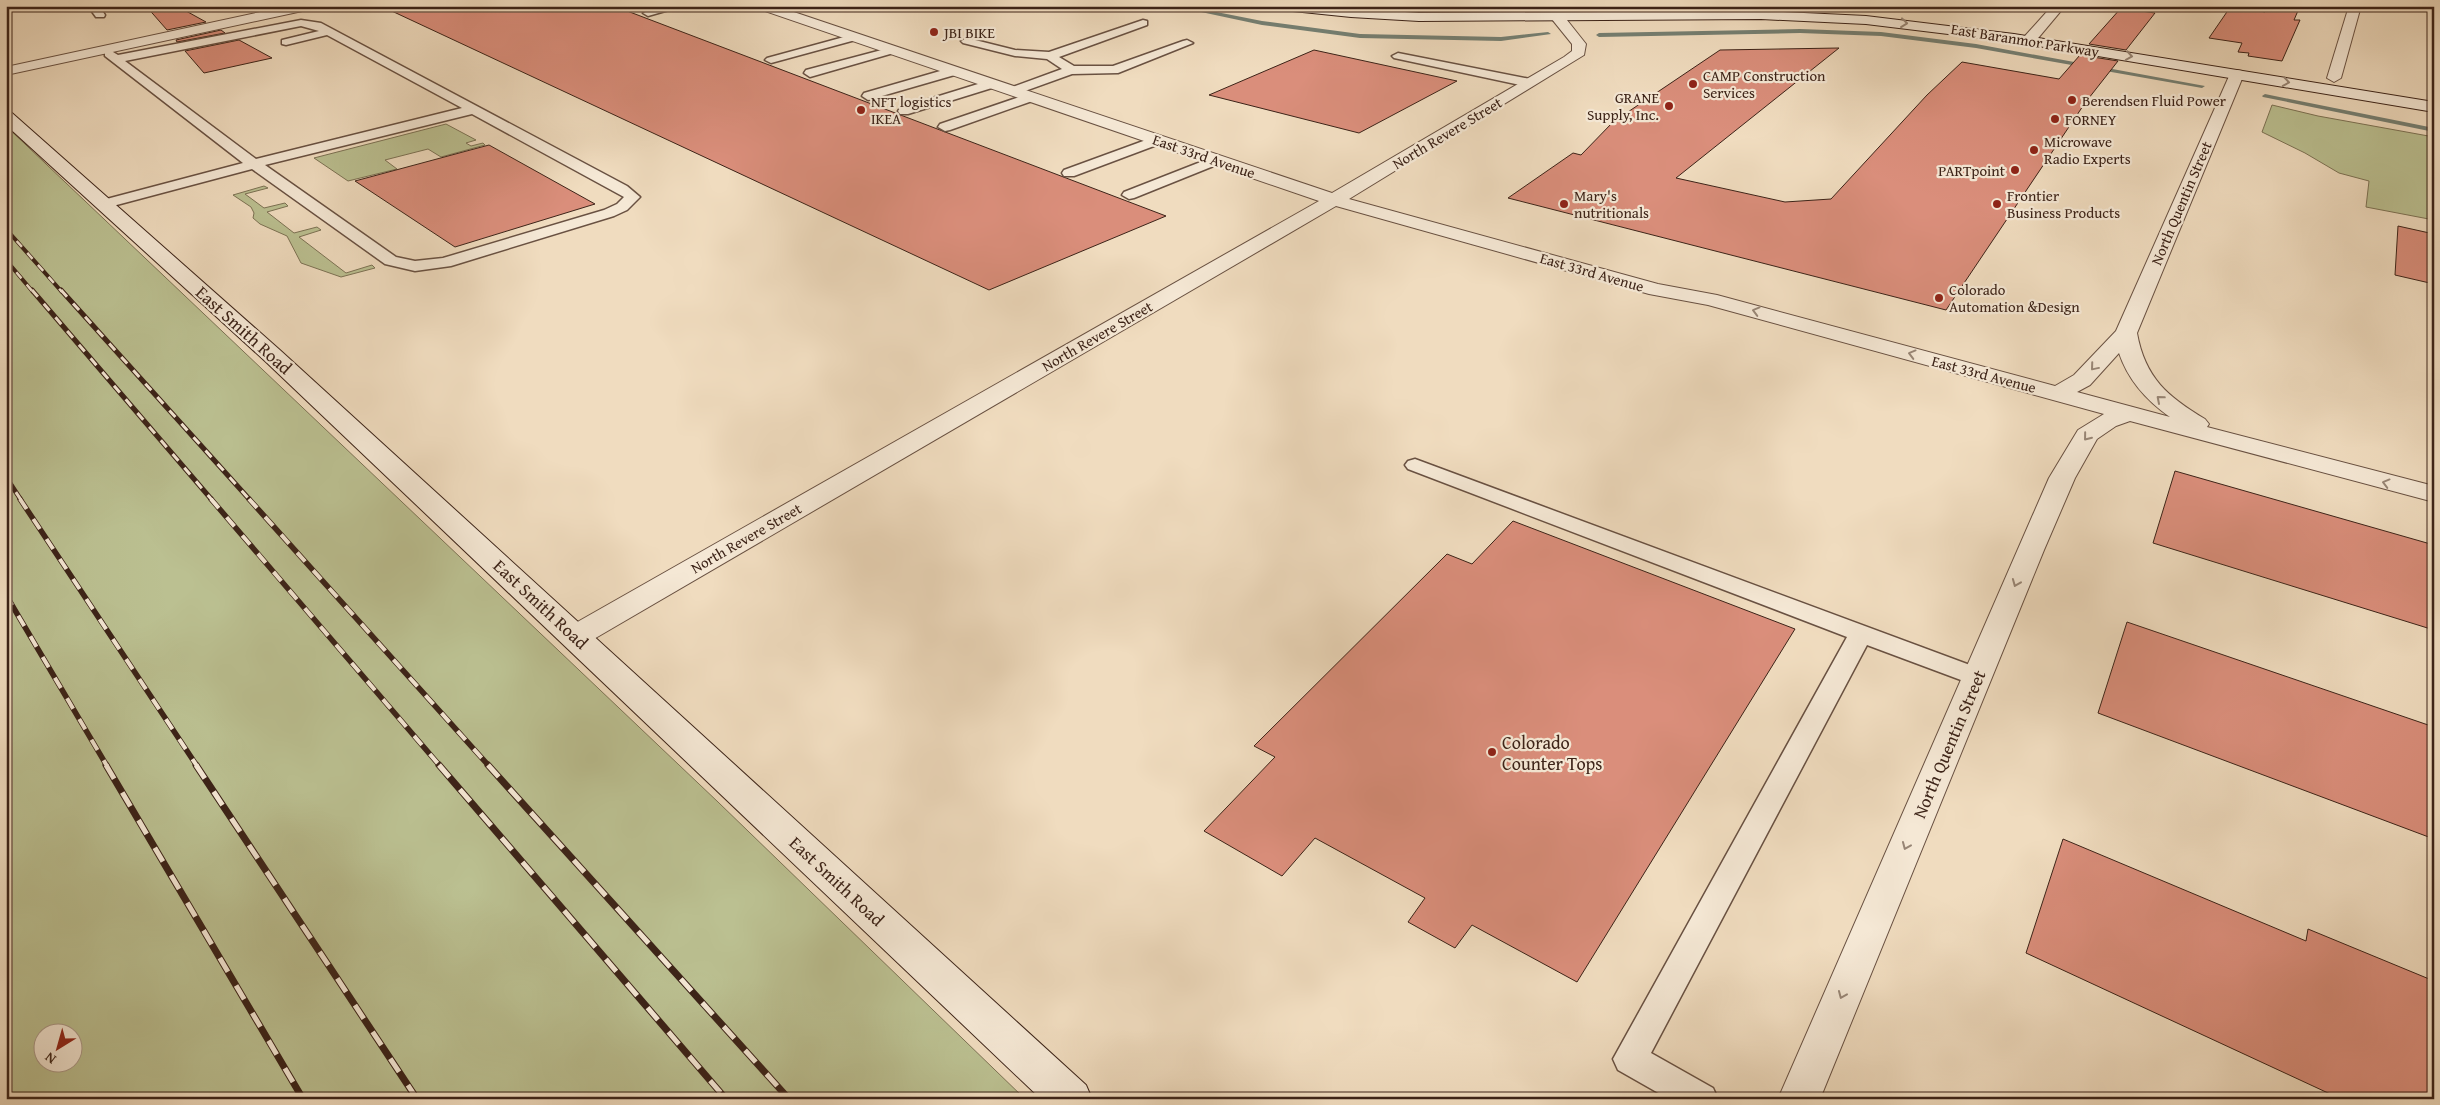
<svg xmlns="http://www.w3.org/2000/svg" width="2440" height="1105" viewBox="0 0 2440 1105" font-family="'Gentium Book Plus',serif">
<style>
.green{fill:#bbc091;stroke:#7c7254;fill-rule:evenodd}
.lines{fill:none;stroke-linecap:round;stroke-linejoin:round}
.stream{fill:#757f72;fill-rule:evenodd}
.building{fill:#da8e7b;stroke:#3c2318}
.lane-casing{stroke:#695142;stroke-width:3}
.street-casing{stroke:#695142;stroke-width:2}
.secondary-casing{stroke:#3c2318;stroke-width:2}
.lane{fill:#f5e8d5;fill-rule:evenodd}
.street{fill:#f5e8d5;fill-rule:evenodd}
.secondary{fill:#f5e8d5;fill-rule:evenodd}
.rail-far3-casing{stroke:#3c2318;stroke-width:4}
.rail-far2-casing{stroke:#3c2318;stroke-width:5}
.rail-far1-casing{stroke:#3c2318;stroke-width:5.5}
.rail-casing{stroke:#3c2318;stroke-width:7}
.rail-far3{stroke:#f5e8d5;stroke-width:2.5;stroke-dasharray:8;stroke-linecap:butt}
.rail-far2{stroke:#f5e8d5;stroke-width:3;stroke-dasharray:9;stroke-linecap:butt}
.rail-far1{stroke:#f5e8d5;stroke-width:4;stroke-dasharray:12;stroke-linecap:butt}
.rail{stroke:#f5e8d5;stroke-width:5;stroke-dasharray:16;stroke-linecap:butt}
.oneway{stroke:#988676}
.poi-dot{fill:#8f2418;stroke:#f5e8d5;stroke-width:2}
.labels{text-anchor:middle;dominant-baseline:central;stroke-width:4.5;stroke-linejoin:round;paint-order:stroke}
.far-poi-label{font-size:15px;fill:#3c2318;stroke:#f5e8d5;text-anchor:start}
.far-street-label{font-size:15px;fill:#3c2318;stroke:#f5e8d5}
.street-label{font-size:18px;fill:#3c2318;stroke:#f5e8d5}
.poi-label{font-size:18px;fill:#3c2318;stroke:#f5e8d5;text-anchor:start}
</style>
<rect width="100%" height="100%" fill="#f0dcbf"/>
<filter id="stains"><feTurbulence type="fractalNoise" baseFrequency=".004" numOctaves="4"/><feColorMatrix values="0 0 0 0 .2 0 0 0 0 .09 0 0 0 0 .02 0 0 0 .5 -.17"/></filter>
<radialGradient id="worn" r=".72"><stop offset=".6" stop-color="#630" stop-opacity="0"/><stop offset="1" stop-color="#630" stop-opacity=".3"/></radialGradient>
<g class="green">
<polygon points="2272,105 2318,116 2434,137 2434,220 2366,207 2369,181 2339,173 2305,153 2262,132"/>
<polygon points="446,124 476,140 466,143 471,146 483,143 485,145 441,157 428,149 385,160 397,169 348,181 314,158"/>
<path d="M 6,126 L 718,802 L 1025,1099 L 6,1099 ZM 42,1032 L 72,1032 L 72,1062 L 42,1062 Z"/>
<polygon points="264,186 268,188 245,194 264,208 285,203 288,206 267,212 294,233 317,227 321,230 299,237 346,273 372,265 375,268 341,277 301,263 287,236 260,224 253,218 254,213 251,207 233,195"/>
</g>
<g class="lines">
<g class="stream">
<polygon points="1173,6 1186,6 1262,21 1360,34 1501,37 1548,32 1551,34 1501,41 1360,38 1262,25"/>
<polygon points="1800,29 1881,32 1976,44 2205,86 2202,88 1976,48 1881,36 1800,33 1599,37 1596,35 1599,33"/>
<polygon points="2265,94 2434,128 2434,132 2263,97 2262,96"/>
</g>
</g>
<g class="building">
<polygon points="146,6 177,6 206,22 167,30"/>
<polygon points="381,6 614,6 1166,216 989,290"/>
<polygon points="2231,6 2265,12 2267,6 2300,6 2294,20 2300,20 2282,61 2248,56 2249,53 2238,52 2242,43 2209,38"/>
<polygon points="2121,8 2155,13 2126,50 2089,44"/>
<polygon points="221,30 225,33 177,42 176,40"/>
<polygon points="239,40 272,58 204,73 185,51"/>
<polygon points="1839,48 1676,178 1785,202 1831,199 1927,95 1962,62 2059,79 2080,55 2118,61 2085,103 1946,310 1508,198 1573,153 1581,155 1613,122 1720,50"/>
<polygon points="1314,50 1457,81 1359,133 1209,95"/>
<polygon points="489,145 595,204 455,247 355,181"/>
<polygon points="2398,226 2434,234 2434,284 2395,275"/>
<polygon points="2175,471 2434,545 2434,630 2153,543"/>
<polygon points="1513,521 1795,629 1577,982 1472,925 1455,948 1408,922 1425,898 1315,838 1282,876 1204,831 1275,757 1254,746 1447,554 1472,564"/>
<polygon points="2127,622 2434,727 2434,839 2098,713"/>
<polygon points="2063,839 2306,941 2308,929 2434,981 2434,1099 2341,1099 2026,953"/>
</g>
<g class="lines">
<defs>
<g id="lane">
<polygon points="88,6 99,6 105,15 104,17 96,17"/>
<polygon points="663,6 683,6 648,16 643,13"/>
<path d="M 301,20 L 321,23 L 627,186 L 640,197 L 627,210 L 614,216 L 451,266 L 415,271 L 385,264 L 252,169 L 109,207 L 99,207 L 97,204 L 99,201 L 243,163 L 105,56 L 105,52 L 113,52 L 118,55 ZM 301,26 L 319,31 L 282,40 L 282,44 L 286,45 L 327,35 L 462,108 L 256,159 L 125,61 ZM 472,114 L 624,197 L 617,204 L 604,210 L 443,258 L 415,261 L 396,257 L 265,165 Z"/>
<polygon points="1143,20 1147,21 1147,25 1059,57 1074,66 1113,66 1183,41 1187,40 1193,43 1118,73 1072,74 1014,95 1008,91 1010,88 1062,69 1047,59 1015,56 963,43 961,41 967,38 1015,50 1049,52"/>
<polygon points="855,34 861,37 859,39 771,63 765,60 767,58"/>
<polygon points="893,47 899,50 897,52 810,77 804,73 806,70"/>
<polygon points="1398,53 1530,79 1536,83 1530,87 1394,58 1392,56"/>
<polygon points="954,67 960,71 958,74 868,100 862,96 864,93"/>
<polygon points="991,80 995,81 997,84 995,87 908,114 900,114 898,111 900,108"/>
<polygon points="1031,93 1037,97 1035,100 950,130 945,131 938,127 940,124"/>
<polygon points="1157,136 1164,140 1162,143 1074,176 1064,176 1062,173 1064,170"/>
<polygon points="1216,156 1223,160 1221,163 1134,198 1129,199 1122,195 1124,192"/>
<polygon points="1415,459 1986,671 1990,677 1986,683 1977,686 1867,645 1651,1053 1713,1088 1718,1099 1669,1099 1618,1070 1613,1059 1847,637 1408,469 1405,465 1408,461"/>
</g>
<g id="street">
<polygon points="288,6 313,6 307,10 6,75 6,67"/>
<path d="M 757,6 L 776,6 L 1332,193 L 1564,57 L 1572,51 L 1572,44 L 1551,18 L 1553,15 L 1563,15 L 1586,44 L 1584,55 L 1349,199 L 1658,284 L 1717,295 L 2055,386 L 2074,375 L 2116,331 L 2230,74 L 2237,70 L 2242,71 L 2244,74 L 2137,333 C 2145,378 2168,397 2205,419 L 2209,424 L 2207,427 L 2434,486 L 2434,502 L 2130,421 L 2116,426 L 2097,439 L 2075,478 L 2044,550 L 1820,1099 L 1778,1099 L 2049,478 L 2078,430 L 2104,414 L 1708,305 L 1649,294 L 1336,206 L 587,643 L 576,646 L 565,643 L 561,636 L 565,629 L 1319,201 L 759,9 ZM 2119,353 C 2128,380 2147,401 2170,417 L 2077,392 L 2090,385 Z"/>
<polygon points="2052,6 2065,6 2034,43 2024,43 2022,40 2024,37"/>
<polygon points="2349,6 2361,6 2341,78 2334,82 2327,78"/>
</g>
<g id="secondary">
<polygon points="1277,6 1320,6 1419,13 1761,11 1866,16 2014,34 2434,102 2434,112 2014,42 1866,24 1761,19 1419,21 1351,17 1283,10"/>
<polygon points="6,111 12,113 281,351 1086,1085 1092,1099 1041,1099 265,361 6,125"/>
</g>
</defs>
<use href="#lane" class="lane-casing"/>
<use href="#street" class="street-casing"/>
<use href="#secondary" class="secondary-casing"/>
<use href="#lane" class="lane"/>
<use href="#street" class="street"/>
<use href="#secondary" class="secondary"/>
<defs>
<g id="rail-far3">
<polyline points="6,229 62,292"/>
<polyline points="6,260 33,292"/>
</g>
<g id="rail-far2">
<polyline points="32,290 212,500"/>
<polyline points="61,290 250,500"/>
<polyline points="6,477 21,500"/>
</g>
<g id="rail-far1">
<polyline points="20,499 197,766"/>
<polyline points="211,499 440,766"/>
<polyline points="249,499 489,766"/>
<polyline points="6,595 107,766"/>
</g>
<g id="rail">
<polyline points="106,765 303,1099"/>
<polyline points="196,765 417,1099"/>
<polyline points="439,765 726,1099"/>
<polyline points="488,765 789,1099"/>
</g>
</defs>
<use href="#rail-far3" class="rail-far3-casing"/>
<use href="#rail-far2" class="rail-far2-casing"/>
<use href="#rail-far1" class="rail-far1-casing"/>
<use href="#rail" class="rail-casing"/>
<use href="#rail-far3" class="rail-far3"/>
<use href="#rail-far2" class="rail-far2"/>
<use href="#rail-far1" class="rail-far1"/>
<use href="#rail" class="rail"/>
</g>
<defs><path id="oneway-chevron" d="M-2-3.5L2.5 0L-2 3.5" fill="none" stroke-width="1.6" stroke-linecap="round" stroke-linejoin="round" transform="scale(1.25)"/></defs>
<g class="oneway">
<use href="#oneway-chevron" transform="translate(1904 23) rotate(6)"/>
<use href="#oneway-chevron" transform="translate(2129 56) rotate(9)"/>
<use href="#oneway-chevron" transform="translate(2286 82) rotate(9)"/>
<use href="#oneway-chevron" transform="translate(1756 311) rotate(-165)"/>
<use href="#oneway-chevron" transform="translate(1912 354) rotate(-165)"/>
<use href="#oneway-chevron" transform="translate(2094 367) rotate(130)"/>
<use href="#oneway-chevron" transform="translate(2160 399) rotate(-139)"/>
<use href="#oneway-chevron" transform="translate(2087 437) rotate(129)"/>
<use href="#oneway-chevron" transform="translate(2386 483) rotate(-165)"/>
<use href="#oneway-chevron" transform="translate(2016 583) rotate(112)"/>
<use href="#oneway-chevron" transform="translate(1906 846) rotate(113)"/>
<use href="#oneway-chevron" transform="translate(1842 995) rotate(113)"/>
</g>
<g class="poi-dot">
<circle cx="934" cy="32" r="5"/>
<circle cx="1693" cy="84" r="5"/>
<circle cx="2072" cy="100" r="5"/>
<circle cx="1669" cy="106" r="5"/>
<circle cx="861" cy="110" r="5"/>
<circle cx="2055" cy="119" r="5"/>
<circle cx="2034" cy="150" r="5"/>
<circle cx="2015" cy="170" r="5"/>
<circle cx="1564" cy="204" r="5"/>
<circle cx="1997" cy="204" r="5"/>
<circle cx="1939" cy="298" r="5"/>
<circle cx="1492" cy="752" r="5"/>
</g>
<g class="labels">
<g class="far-poi-label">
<text x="944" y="32">JBI BIKE</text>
<text x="1703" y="75">CAMP Construction<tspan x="1703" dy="17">Services</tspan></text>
<text x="1659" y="97" text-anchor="end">GRANE<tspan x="1659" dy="17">Supply, Inc.</tspan></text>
<text x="2082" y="100">Berendsen Fluid Power</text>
<text x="871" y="101">NFT logistics<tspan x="871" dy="17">IKEA</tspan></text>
<text x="2065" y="119">FORNEY</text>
<text x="2044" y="141">Microwave<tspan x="2044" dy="17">Radio Experts</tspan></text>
<text x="2005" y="170" text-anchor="end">PARTpoint</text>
<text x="1574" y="195">Mary's<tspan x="1574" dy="17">nutritionals</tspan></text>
<text x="2007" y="195">Frontier<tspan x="2007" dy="17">Business Products</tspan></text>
<text x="1949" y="289">Colorado<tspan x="1949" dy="17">Automation &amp;Design</tspan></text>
</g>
<g class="far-street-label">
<text transform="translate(2025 40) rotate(9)">East Baranmor Parkway</text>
<text transform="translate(1447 133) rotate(-31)">North Revere Street</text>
<text transform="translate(1204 156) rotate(19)">East 33rd Avenue</text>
<text transform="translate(2181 203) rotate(-67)">North Quentin Street</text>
<text transform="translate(1592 272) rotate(16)">East 33rd Avenue</text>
<text transform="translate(1097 336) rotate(-30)">North Revere Street</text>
<text transform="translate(1984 374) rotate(15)">East 33rd Avenue</text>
<text transform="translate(746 538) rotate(-30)">North Revere Street</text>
</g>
<g class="street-label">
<text transform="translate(244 330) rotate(42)">East Smith Road</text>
<text transform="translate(541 604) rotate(43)">East Smith Road</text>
<text transform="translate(1949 744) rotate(-67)">North Quentin Street</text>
<text transform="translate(837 881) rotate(43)">East Smith Road</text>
</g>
<g class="poi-label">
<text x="1502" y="742">Colorado<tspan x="1502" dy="21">Counter Tops</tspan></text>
</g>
</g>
<rect width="2440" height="1105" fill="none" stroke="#f0dcbf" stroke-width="25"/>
<rect x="8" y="8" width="2425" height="1090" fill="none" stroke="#3c2318" stroke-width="2.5"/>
<rect x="12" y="12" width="2415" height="1080" fill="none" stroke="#3c2318"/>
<g transform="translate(58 1048) rotate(217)"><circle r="24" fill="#f5e8d5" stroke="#ab9989"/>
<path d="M0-4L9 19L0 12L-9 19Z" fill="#8f2418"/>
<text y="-8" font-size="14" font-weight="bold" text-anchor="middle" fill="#3c2318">N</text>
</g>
<rect width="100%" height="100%" filter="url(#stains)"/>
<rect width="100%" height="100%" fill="url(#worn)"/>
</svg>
